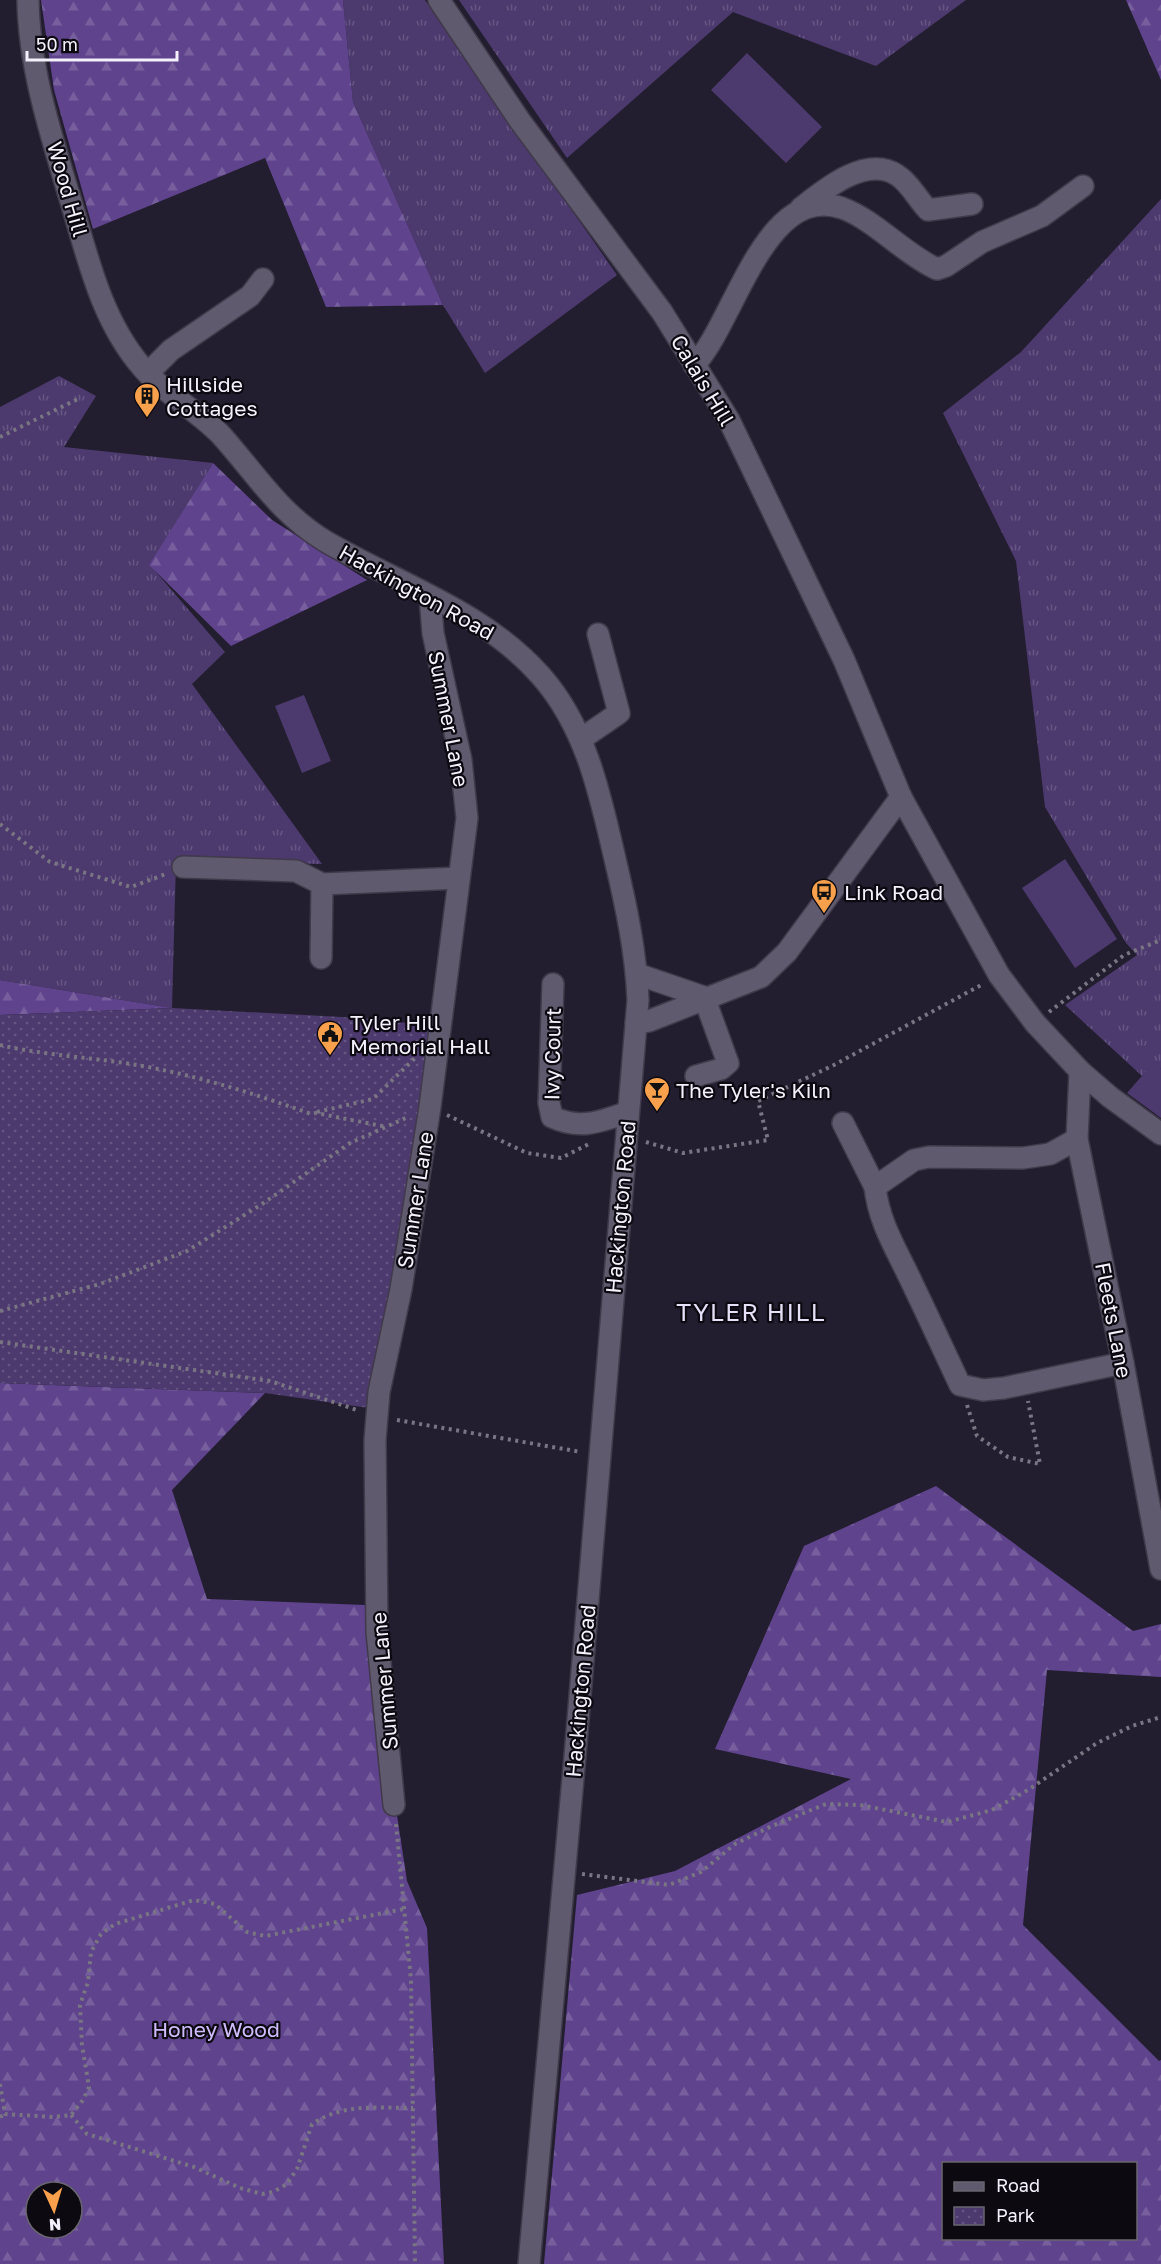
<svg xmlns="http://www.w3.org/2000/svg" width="1161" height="2264" viewBox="0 0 1161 2264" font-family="'Golos Text',sans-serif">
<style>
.grass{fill:url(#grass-tufts)}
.forest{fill:url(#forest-firs);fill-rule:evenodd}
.park{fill:url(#park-dots)}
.garden{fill:#4c396d}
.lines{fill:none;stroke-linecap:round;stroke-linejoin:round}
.minor-casing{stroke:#403a4a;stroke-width:24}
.path{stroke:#797583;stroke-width:4;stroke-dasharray:3 4.5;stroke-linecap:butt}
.minor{stroke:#605a6e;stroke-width:21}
.labels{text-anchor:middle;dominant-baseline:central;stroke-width:4.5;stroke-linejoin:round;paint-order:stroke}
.street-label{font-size:21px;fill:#f4f1fd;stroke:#0c0911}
.poi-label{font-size:21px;fill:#f4f1fd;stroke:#0c0911;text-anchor:start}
.park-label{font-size:21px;fill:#d0bcfb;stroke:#0c0911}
.quarter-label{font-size:24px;letter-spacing:1.5px;fill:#e7e0f8;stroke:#0c0911}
</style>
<defs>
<pattern id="grass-tufts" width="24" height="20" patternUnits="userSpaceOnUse" patternTransform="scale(1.5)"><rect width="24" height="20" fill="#4c396d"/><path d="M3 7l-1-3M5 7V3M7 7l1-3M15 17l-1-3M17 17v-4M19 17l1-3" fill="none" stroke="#665683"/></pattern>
<pattern id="forest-firs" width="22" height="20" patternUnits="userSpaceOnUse" patternTransform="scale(1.5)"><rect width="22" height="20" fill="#5f438d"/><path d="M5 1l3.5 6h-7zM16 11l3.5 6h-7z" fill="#775f9e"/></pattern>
<pattern id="park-dots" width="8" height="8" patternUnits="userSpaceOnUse" patternTransform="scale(1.5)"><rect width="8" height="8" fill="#4c396d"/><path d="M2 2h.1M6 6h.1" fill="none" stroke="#665683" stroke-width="1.8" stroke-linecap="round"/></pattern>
</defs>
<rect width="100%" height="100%" fill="#231e2f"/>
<g class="grass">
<polygon points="343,0 425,0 617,275 485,373 443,305 353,102"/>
<polygon points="459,0 966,0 876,66 733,12 567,158"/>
<polygon points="1161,199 1161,1069 1154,1063 1142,1076 1065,1005 1137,955 1126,943 1045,807 1016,561 943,413 1021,352"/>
<polygon points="59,376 96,396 64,447 213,463 150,565 225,652 192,684 322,864 176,861 172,1008 0,980 0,407"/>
</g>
<g class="forest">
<polygon points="41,0 343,0 353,102 443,305 326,307 265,158 93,229 54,90"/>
<polygon points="1126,0 1161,0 1161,80"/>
<polygon points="213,463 272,520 367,580 231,646 149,565"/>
<polygon points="0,980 172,1008 0,1015"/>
<path d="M 0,1383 L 265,1393 L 172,1490 L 207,1599 L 365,1605 L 407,1881 L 427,1928 L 444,2264 L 0,2264 ZM 36,2192 L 72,2192 L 72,2228 L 36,2228 Z"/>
<path d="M 936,1486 L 1133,1631 L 1161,1624 L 1161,1677 L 1047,1670 L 1023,1925 L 1159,2061 L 1161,2060 L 1161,2264 L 544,2264 L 577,1895 L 675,1871 L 851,1779 L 715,1749 L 804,1546 ZM 944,2164 L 1136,2164 L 1136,2238 L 944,2238 Z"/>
</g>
<polygon class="park" points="172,1008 379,1019 439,1028 369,1408 265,1393 0,1383 0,1015"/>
<g class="garden">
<polygon points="747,53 822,127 786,163 711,90"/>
<polygon points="304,695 331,761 302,773 275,706"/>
<polygon points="1065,859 1117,939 1075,968 1022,888"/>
<polygon points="1154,1062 1161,1069 1161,1118 1127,1093"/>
</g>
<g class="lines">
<defs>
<g id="minor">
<path d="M 28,0 C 29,66 50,132 69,195 C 87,254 100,318 141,366 C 163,393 197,410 221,435 C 256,474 279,513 325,541 C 398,584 484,611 541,676 C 586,727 600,794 615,859 C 626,905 636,952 638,1000 L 575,1756 L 529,2264"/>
<polyline points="439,0 520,121 662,312 729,420 844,660 901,797 999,975 1035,1023 1080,1071 1110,1097 1161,1134"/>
<path d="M 801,208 C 825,189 866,155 897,175 C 910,183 918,200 928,210 L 972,204"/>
<path d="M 694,365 C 734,325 764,182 842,208 C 875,220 904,254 937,269 L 946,266 L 982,242 L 1042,216 L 1083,186"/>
<polyline points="148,373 171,350 250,296 263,279"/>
<polyline points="581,739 619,713 598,634"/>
<polyline points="183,867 296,871 322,884 459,878"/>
<polyline points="321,958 322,884"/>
<polyline points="637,974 704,997"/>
<path d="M 553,984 L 549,1103 L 552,1117 C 580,1130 600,1122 628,1112"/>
<polyline points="636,1023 649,1021 761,977 787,952 901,797"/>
<polyline points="1080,1071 1077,1139 1123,1363 1161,1569"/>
<polyline points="696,1076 721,1069 728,1063 704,997"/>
<polyline points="843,1123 875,1187"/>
<path d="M 1077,1139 L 1050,1154 L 1023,1158 L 929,1157 L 914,1160 L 875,1187 C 879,1224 898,1252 913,1285 C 929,1318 944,1351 960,1385 L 983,1390 L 1004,1388 L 1123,1363"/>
<polyline points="394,1805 377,1632 375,1440 379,1392 401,1289 430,1107 467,818 461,760 433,633 430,596"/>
</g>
</defs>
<use href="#minor" class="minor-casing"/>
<g class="path">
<polyline points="0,437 80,398"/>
<polyline points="0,824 50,862 131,887 166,874"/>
<polyline points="1049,1012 1124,955 1161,940"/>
<path d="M 0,1045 C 43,1055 87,1057 131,1064 C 192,1074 253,1093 311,1114 L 316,1113 L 387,1127"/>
<polyline points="317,1112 373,1099 415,1058"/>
<polyline points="447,1115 527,1153 561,1158 589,1144"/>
<polyline points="646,1142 683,1153 768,1140 758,1101 834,1065 983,984"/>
<polyline points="0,1311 100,1284 187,1251 262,1204 350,1143 408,1117"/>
<polyline points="0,1342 270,1381 357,1410"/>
<polyline points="967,1405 977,1436 1008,1457 1040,1464 1028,1401"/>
<polyline points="397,1420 581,1452"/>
<polyline points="396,1824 411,1980 415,2264"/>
<polyline points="582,1874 669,1885 701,1872 735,1844 772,1826 826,1804 860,1805 947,1822 992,1810 1028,1790 1097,1743 1132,1726 1161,1717"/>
<polyline points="0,2084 5,2114 53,2117 71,2115 83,2100 89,2087 82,2045 80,2005 88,1982 91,1952 101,1934 115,1924 194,1900 215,1904 247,1932 265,1936 404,1909"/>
<path d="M 71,2115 L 87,2134 L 194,2167 L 240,2188 L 262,2194 L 273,2192 L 287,2184 L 297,2169 L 312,2124 C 344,2103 377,2108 413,2108"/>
<polyline points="0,2117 5,2114"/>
</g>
<use href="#minor" class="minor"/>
</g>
<defs>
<symbol id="building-pin" viewBox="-11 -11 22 30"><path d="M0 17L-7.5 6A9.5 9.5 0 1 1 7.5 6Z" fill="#f8a04b" stroke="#0c0911"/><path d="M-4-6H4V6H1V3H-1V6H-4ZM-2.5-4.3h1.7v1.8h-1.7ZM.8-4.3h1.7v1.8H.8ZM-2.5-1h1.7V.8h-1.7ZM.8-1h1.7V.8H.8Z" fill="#111"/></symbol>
<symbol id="bus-pin" viewBox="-11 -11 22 30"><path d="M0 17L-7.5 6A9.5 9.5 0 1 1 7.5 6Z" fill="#f8a04b" stroke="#0c0911"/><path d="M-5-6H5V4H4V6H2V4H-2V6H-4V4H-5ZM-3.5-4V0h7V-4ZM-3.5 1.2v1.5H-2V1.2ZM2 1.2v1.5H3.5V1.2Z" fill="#111"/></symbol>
<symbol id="civic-pin" viewBox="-11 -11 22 30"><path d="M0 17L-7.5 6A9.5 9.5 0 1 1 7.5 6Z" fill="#f8a04b" stroke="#0c0911"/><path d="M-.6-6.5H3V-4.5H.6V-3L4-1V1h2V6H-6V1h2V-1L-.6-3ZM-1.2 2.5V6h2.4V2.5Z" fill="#111"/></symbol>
<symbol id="bar-pin" viewBox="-11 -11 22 30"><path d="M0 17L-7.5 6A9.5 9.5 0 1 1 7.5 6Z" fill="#f8a04b" stroke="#0c0911"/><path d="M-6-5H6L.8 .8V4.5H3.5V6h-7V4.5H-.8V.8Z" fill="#111"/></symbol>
</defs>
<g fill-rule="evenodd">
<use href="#building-pin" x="132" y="381" width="30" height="40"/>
<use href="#bus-pin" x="809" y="877" width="30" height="40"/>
<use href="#civic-pin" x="315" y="1019" width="30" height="40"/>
<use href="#bar-pin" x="642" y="1075" width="30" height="40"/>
</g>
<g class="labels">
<g class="street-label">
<text transform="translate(68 189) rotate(74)">Wood Hill</text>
<text transform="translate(703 380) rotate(59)">Calais Hill</text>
<text transform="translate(417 592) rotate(29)">Hackington Road</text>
<text transform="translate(449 719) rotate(79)">Summer Lane</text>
<text transform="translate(552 1054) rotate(-89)">Ivy Court</text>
<text transform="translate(415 1200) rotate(-81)">Summer Lane</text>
<text transform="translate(620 1207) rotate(-85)">Hackington Road</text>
<text transform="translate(1114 1320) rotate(79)">Fleets Lane</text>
<text transform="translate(384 1681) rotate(-95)">Summer Lane</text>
<text transform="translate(580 1691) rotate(-85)">Hackington Road</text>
</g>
<g class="poi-label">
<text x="166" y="384">Hillside<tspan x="166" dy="24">Cottages</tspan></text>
<text x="844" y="892">Link Road</text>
<text x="350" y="1022">Tyler Hill<tspan x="350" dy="24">Memorial Hall</tspan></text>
<text x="676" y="1090">The Tyler's Kiln</text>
</g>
<g class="park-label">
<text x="216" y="2029">Honey Wood</text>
</g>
<g class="quarter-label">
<text x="751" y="1311">TYLER HILL</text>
</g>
</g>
<rect x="942" y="2162" width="195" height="78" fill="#0c0911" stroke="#69666f" stroke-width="1.5"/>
<rect x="954" y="2182" width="30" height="9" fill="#605a6e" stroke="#69666f" stroke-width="1.5"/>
<text x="996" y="2192" font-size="18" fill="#f4f1fd">Road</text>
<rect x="954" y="2207" width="30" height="18" fill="url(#park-dots)" stroke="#69666f" stroke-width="1.5"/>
<text x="996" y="2222" font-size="18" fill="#f4f1fd">Park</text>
<g transform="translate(54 2210) rotate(176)"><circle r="28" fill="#0c0911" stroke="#69666f" stroke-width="1.5"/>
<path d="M0-4.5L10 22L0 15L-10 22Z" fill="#f8a04b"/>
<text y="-9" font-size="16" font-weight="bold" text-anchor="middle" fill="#f4f1fd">N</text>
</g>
<path d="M27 51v9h150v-9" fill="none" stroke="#f4f1fd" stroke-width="3"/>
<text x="36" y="51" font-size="18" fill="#f4f1fd" stroke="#0c0911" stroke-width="4.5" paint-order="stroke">50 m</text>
</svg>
